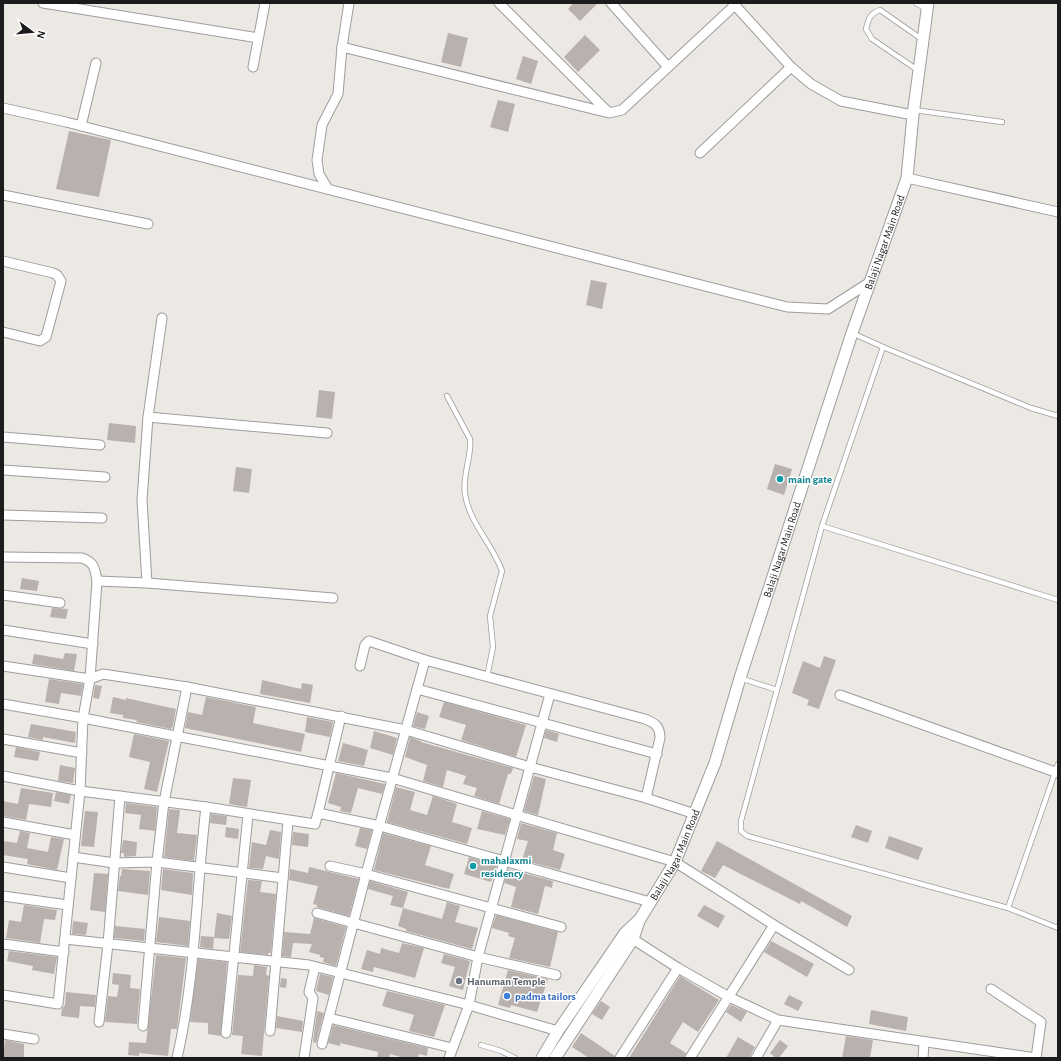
<svg xmlns="http://www.w3.org/2000/svg" width="1061" height="1061" viewBox="0 0 1061 1061" font-family="'Alegreya Sans',sans-serif">
<style>
.building{fill:#b9b1ad}
.lines{fill:none;stroke-linecap:round;stroke-linejoin:round}
.service-casing{stroke:#9d9d9d;stroke-width:6}
.minor-casing{stroke:#9d9d9d;stroke-width:11}
.tertiary-casing{stroke:#9d9d9d;stroke-width:13}
.service{stroke:#fff;stroke-width:4.5}
.minor{stroke:#fff;stroke-width:9}
.tertiary{stroke:#fff;stroke-width:11}
.culture-dot{fill:#0f9aa8;stroke:#fff;stroke-width:1.5}
.worship-dot{fill:#6b7280;stroke:#fff;stroke-width:1.5}
.shop-dot{fill:#3f7fe0;stroke:#fff;stroke-width:1.5}
.labels{text-anchor:middle;dominant-baseline:central;stroke-width:3;stroke-linejoin:round;paint-order:stroke}
.street-label{font-size:11px;fill:#1c1c1c;stroke:#fff}
.culture-label{font-size:11px;font-weight:bold;fill:#0d838f;stroke:#fff;text-anchor:start}
.worship-label{font-size:11px;font-weight:bold;fill:#5b616d;stroke:#fff;text-anchor:start}
.shop-label{font-size:11px;font-weight:bold;fill:#366cbe;stroke:#fff;text-anchor:start}
</style>
<rect width="100%" height="100%" fill="#ece8e3"/>
<g class="building">
<polygon points="573,3 598,3 580,21 568,9"/>
<polygon points="448,33 468,38 461,67 441,62"/>
<polygon points="585,35 600,50 578,72 564,57"/>
<polygon points="523,56 538,61 531,84 516,79"/>
<polygon points="498,100 515,104 508,132 490,127"/>
<polygon points="69,131 111,140 99,197 56,189"/>
<polygon points="591,280 607,283 602,309 586,305"/>
<polygon points="319,390 335,392 332,419 316,417"/>
<polygon points="109,423 136,426 135,443 107,440"/>
<polygon points="775,464 792,469 784,495 767,489"/>
<polygon points="236,467 252,469 249,493 233,491"/>
<polygon points="22,578 39,581 37,591 20,589"/>
<polygon points="52,608 68,609 66,619 50,617"/>
<polygon points="65,653 77,654 74,671 32,664 34,654 63,659"/>
<polygon points="824,656 836,660 819,709 807,705 809,700 792,693 803,661 820,668"/>
<polygon points="49,679 83,684 81,696 61,693 59,704 45,702"/>
<polygon points="262,680 301,689 302,683 313,685 310,703 260,694"/>
<polygon points="95,685 102,686 99,699 93,698"/>
<polygon points="113,697 126,700 126,698 176,709 173,726 171,729 136,722 137,720 123,718 123,715 110,713"/>
<polygon points="206,697 256,707 253,723 305,734 301,752 185,728 188,712 202,715"/>
<polygon points="444,702 526,725 516,757 461,740 466,725 439,717"/>
<polygon points="417,712 429,716 425,729 413,726"/>
<polygon points="307,717 333,722 330,737 305,732"/>
<polygon points="31,724 76,732 75,743 43,737 43,740 28,737"/>
<polygon points="546,730 559,734 557,742 544,738"/>
<polygon points="374,731 397,738 393,755 370,748"/>
<polygon points="134,734 169,741 157,792 144,789 150,762 129,757"/>
<polygon points="410,737 421,741 421,742 513,768 511,774 508,774 499,804 474,796 477,788 463,784 466,776 447,770 443,787 423,781 427,765 405,757"/>
<polygon points="343,743 368,750 364,766 338,761"/>
<polygon points="16,747 40,752 38,761 14,757"/>
<polygon points="60,765 75,768 73,783 58,781"/>
<polygon points="336,773 385,784 382,794 358,788 351,813 340,811 341,807 328,803"/>
<polygon points="534,776 546,779 538,815 524,811"/>
<polygon points="233,778 251,780 247,807 229,804"/>
<polygon points="396,787 415,792 410,810 427,815 433,796 457,804 452,822 472,828 467,844 387,822"/>
<polygon points="21,788 53,793 51,807 29,804 26,820 3,816 3,801 18,804"/>
<polygon points="56,792 71,795 69,804 54,801"/>
<polygon points="126,803 157,807 155,831 139,829 141,815 125,813"/>
<polygon points="169,809 180,810 177,833 197,835 194,861 164,857"/>
<polygon points="85,811 98,812 94,847 81,846"/>
<polygon points="482,811 510,819 505,835 477,829"/>
<polygon points="211,814 227,816 226,825 210,823"/>
<polygon points="521,823 557,833 553,850 565,854 560,870 522,860 528,841 517,839"/>
<polygon points="856,825 872,831 868,843 851,837"/>
<polygon points="226,827 239,829 238,839 225,837"/>
<polygon points="360,828 372,830 367,849 355,846"/>
<polygon points="270,830 281,832 279,859 266,856 263,869 249,868 252,842 266,845"/>
<polygon points="20,831 30,833 27,848 48,852 51,837 64,839 57,870 27,864 28,859 3,855 3,841 17,843"/>
<polygon points="293,832 309,834 308,847 292,845"/>
<polygon points="383,833 431,846 425,865 454,874 449,889 374,870"/>
<polygon points="889,836 923,848 918,860 885,848"/>
<polygon points="123,840 137,842 136,856 124,857 124,853 121,853"/>
<polygon points="717,841 852,916 847,927 801,901 800,904 723,865 715,878 701,871"/>
<polygon points="469,857 497,865 491,882 464,874"/>
<polygon points="309,867 359,879 349,916 317,907 317,905 313,904 318,886 289,880 290,869 308,873"/>
<polygon points="122,869 150,871 148,895 118,891 120,876 121,876"/>
<polygon points="163,869 193,873 192,895 161,890"/>
<polygon points="508,869 553,881 552,888 545,886 538,914 511,907 516,887 504,883"/>
<polygon points="94,873 108,874 105,912 90,910"/>
<polygon points="248,880 262,881 260,892 276,894 271,953 268,953 268,955 240,952"/>
<polygon points="370,881 408,892 403,908 390,905 393,896 368,889"/>
<polygon points="447,902 460,906 455,922 478,928 472,949 406,931 406,929 398,926 403,908 442,919"/>
<polygon points="24,905 57,910 55,920 44,919 40,943 6,938 9,920 21,922"/>
<polygon points="704,905 725,916 718,928 697,916"/>
<polygon points="217,913 232,916 229,939 214,938"/>
<polygon points="496,915 558,932 550,967 509,958 515,938 508,936 509,933 492,928"/>
<polygon points="159,917 190,921 188,946 156,942"/>
<polygon points="314,918 346,927 336,966 323,962 324,958 320,957 320,955 309,952 312,944 293,943 291,957 282,956 284,932 310,934"/>
<polygon points="73,921 88,923 86,935 72,934"/>
<polygon points="115,926 145,929 144,941 114,938"/>
<polygon points="201,936 214,937 213,949 200,947"/>
<polygon points="771,941 814,964 807,977 764,952"/>
<polygon points="402,943 424,948 415,978 374,967 373,972 361,969 367,950 380,954 381,948 399,953"/>
<polygon points="9,951 57,957 54,974 32,970 33,966 7,961"/>
<polygon points="444,954 470,961 463,990 449,986 455,967 441,963"/>
<polygon points="156,955 186,958 177,1029 171,1029 168,1056 139,1053 139,1056 128,1055 129,1042 146,1043"/>
<polygon points="198,959 227,962 221,1036 208,1034 208,1023 190,1022"/>
<polygon points="254,965 267,967 266,975 269,976 262,1056 241,1054 243,1036 232,1035 238,975 253,976"/>
<polygon points="508,970 548,979 537,1012 511,1005 510,1008 498,1005"/>
<polygon points="113,973 131,975 130,988 140,989 137,1024 105,1022 108,996 117,997 119,985 112,984"/>
<polygon points="320,974 333,977 329,995 316,991"/>
<polygon points="680,976 719,1000 698,1032 683,1022 670,1043 686,1053 684,1058 629,1058"/>
<polygon points="281,978 287,979 286,988 280,987"/>
<polygon points="387,991 445,1005 434,1037 409,1031 414,1015 382,1006"/>
<polygon points="66,992 96,995 95,1007 80,1006 79,1018 61,1016 62,1009 65,1005"/>
<polygon points="789,995 803,1002 798,1011 784,1004"/>
<polygon points="601,1001 610,1007 602,1020 592,1014"/>
<polygon points="731,1005 747,1012 741,1022 726,1012"/>
<polygon points="871,1010 908,1017 906,1031 869,1024"/>
<polygon points="317,1011 324,1013 316,1043 313,1042"/>
<polygon points="277,1016 303,1021 302,1032 276,1028"/>
<polygon points="333,1025 428,1048 427,1056 419,1054 418,1058 404,1058 390,1054 389,1058 377,1058 378,1052 340,1043 340,1046 328,1043"/>
<polygon points="581,1033 615,1056 614,1058 589,1058 572,1047"/>
<polygon points="846,1036 873,1040 870,1058 842,1058"/>
<polygon points="738,1037 755,1047 749,1058 726,1058"/>
<polygon points="5,1040 24,1044 24,1058 3,1058"/>
<polygon points="780,1040 788,1046 779,1058 776,1058 770,1053"/>
</g>
<g class="lines">
<defs>
<g id="service">
<polyline points="916,3 926,9"/>
<path d="M 919,71 L 872,39 L 866,29 C 868,20 870,13 880,10 L 923,40"/>
<polyline points="914,110 1002,122"/>
<polyline points="852,333 883,347 822,526 741,821 741,831 747,836 1008,908 1058,928"/>
<polyline points="883,347 1031,408 1058,416"/>
<path d="M 447,396 L 470,439 C 472,457 462,475 465,494 C 469,522 493,545 502,571 L 490,616 L 493,647 L 487,677"/>
<polyline points="822,526 1058,600"/>
<polyline points="740,678 777,690"/>
<polyline points="1008,908 1058,764"/>
<polyline points="481,1045 501,1051 515,1058"/>
</g>
<g id="minor">
<polyline points="43,3 258,38"/>
<polyline points="499,3 608,112"/>
<polyline points="611,3 668,67"/>
<polyline points="733,3 791,67 811,84 841,101 913,115"/>
<polyline points="342,47 609,113 622,110 735,5"/>
<polyline points="253,67 265,3"/>
<polyline points="3,108 66,122 787,307 828,309 870,282"/>
<polyline points="81,126 96,63"/>
<polyline points="700,153 791,67"/>
<polyline points="907,178 1058,212"/>
<polyline points="328,189 319,174 317,160 322,125 338,94 342,47 349,3"/>
<polyline points="3,195 148,224"/>
<polyline points="3,261 53,273 57,275 61,281 46,337 40,341 3,332"/>
<polyline points="148,417 327,433"/>
<polyline points="3,437 100,445"/>
<polyline points="3,470 105,477"/>
<polyline points="3,515 102,518"/>
<path d="M 3,557 L 82,558 C 94,562 95,568 97,581 L 90,679 L 83,718 L 80,791 L 58,1004 L 3,995"/>
<polyline points="97,581 147,583 333,598"/>
<polyline points="147,583 142,500 148,417 162,318"/>
<polyline points="3,595 60,603"/>
<polyline points="3,630 93,644"/>
<polyline points="3,666 90,679 103,674 187,687 406,730 530,767 646,798 695,814"/>
<path d="M 360,666 L 365,645 L 369,641 L 425,660 L 645,719 C 655,723 660,726 660,738 L 646,798"/>
<polyline points="417,689 657,754"/>
<polyline points="840,695 1058,773"/>
<polyline points="3,704 83,718 392,778 675,862 774,925 849,970"/>
<polyline points="3,739 82,753"/>
<polyline points="3,776 80,791 206,807 315,824 318,813 380,826 650,902"/>
<polyline points="318,813 341,716"/>
<polyline points="3,822 75,835"/>
<polyline points="73,857 114,863 157,862 283,878"/>
<polyline points="330,866 366,874 561,927"/>
<polyline points="3,867 71,878"/>
<polyline points="3,896 68,905"/>
<polyline points="317,913 478,957 556,975"/>
<polyline points="628,936 678,968 729,997 778,1020 1036,1058"/>
<polyline points="65,939 309,965 469,1005 558,1031"/>
<polyline points="3,944 64,952"/>
<polyline points="991,989 1041,1022 1036,1058"/>
<polyline points="329,1018 452,1048"/>
<polyline points="99,1022 108,944 120,796"/>
<polyline points="143,1026 157,862 164,802 187,687"/>
<polyline points="270,1031 288,821"/>
<polyline points="226,1033 248,815"/>
<polyline points="3,1034 34,1039"/>
<polyline points="322,1044 366,874 425,660"/>
<path d="M 177,1058 C 196,976 196,890 206,807"/>
<polyline points="304,1058 313,998 309,992 315,967"/>
<polyline points="449,1058 469,1005 478,957 550,694"/>
<polyline points="620,1058 678,968"/>
<polyline points="690,1058 774,925"/>
<polyline points="756,1058 778,1020"/>
<polyline points="923,1058 924,1043"/>
</g>
<g id="tertiary">
<path id="s1" d="M 542,1058 L 558,1031 L 625,933 L 640,919 L 675,862 L 715,763 L 740,678 L 852,333 L 907,178 L 913,115 L 928,3"/>
<polyline points="555,1058 633,939 639,921"/>
</g>
</defs>
<use href="#service" class="service-casing"/>
<use href="#minor" class="minor-casing"/>
<use href="#tertiary" class="tertiary-casing"/>
<use href="#service" class="service"/>
<use href="#minor" class="minor"/>
<use href="#tertiary" class="tertiary"/>
</g>
<g class="culture-dot">
<circle cx="780" cy="479" r="4"/>
<circle cx="473" cy="866" r="4"/>
</g>
<circle class="worship-dot" cx="459" cy="981" r="4"/>
<circle class="shop-dot" cx="507" cy="996" r="4"/>
<g class="labels">
<g class="street-label">
<text stroke="none"><textPath href="#s1" startOffset="892">Balaji Nagar Main Road</textPath></text>
<text stroke="none"><textPath href="#s1" startOffset="568">Balaji Nagar Main Road</textPath></text>
<text stroke="none"><textPath href="#s1" startOffset="244">Balaji Nagar Main Road</textPath></text>
</g>
<g class="culture-label">
<text x="788" y="479">main gate</text>
<text x="481" y="860">mahalaxmi<tspan x="481" dy="13">residency</tspan></text>
</g>
<g class="worship-label">
<text x="467" y="981">Hanuman Temple</text>
</g>
<g class="shop-label">
<text x="515" y="996">padma tailors</text>
</g>
</g>
<rect width="1061" height="1061" fill="none" stroke="#1c1c1c" stroke-width="8"/>
<g transform="translate(32 32) rotate(106)" stroke="#ffffff" stroke-width="3" paint-order="stroke">
<path d="M0-3L7 15L0 10L-7 15Z" fill="#1c1c1c"/>
<text y="-6" font-size="11" font-weight="bold" text-anchor="middle" fill="#1c1c1c">N</text>
</g>
</svg>
